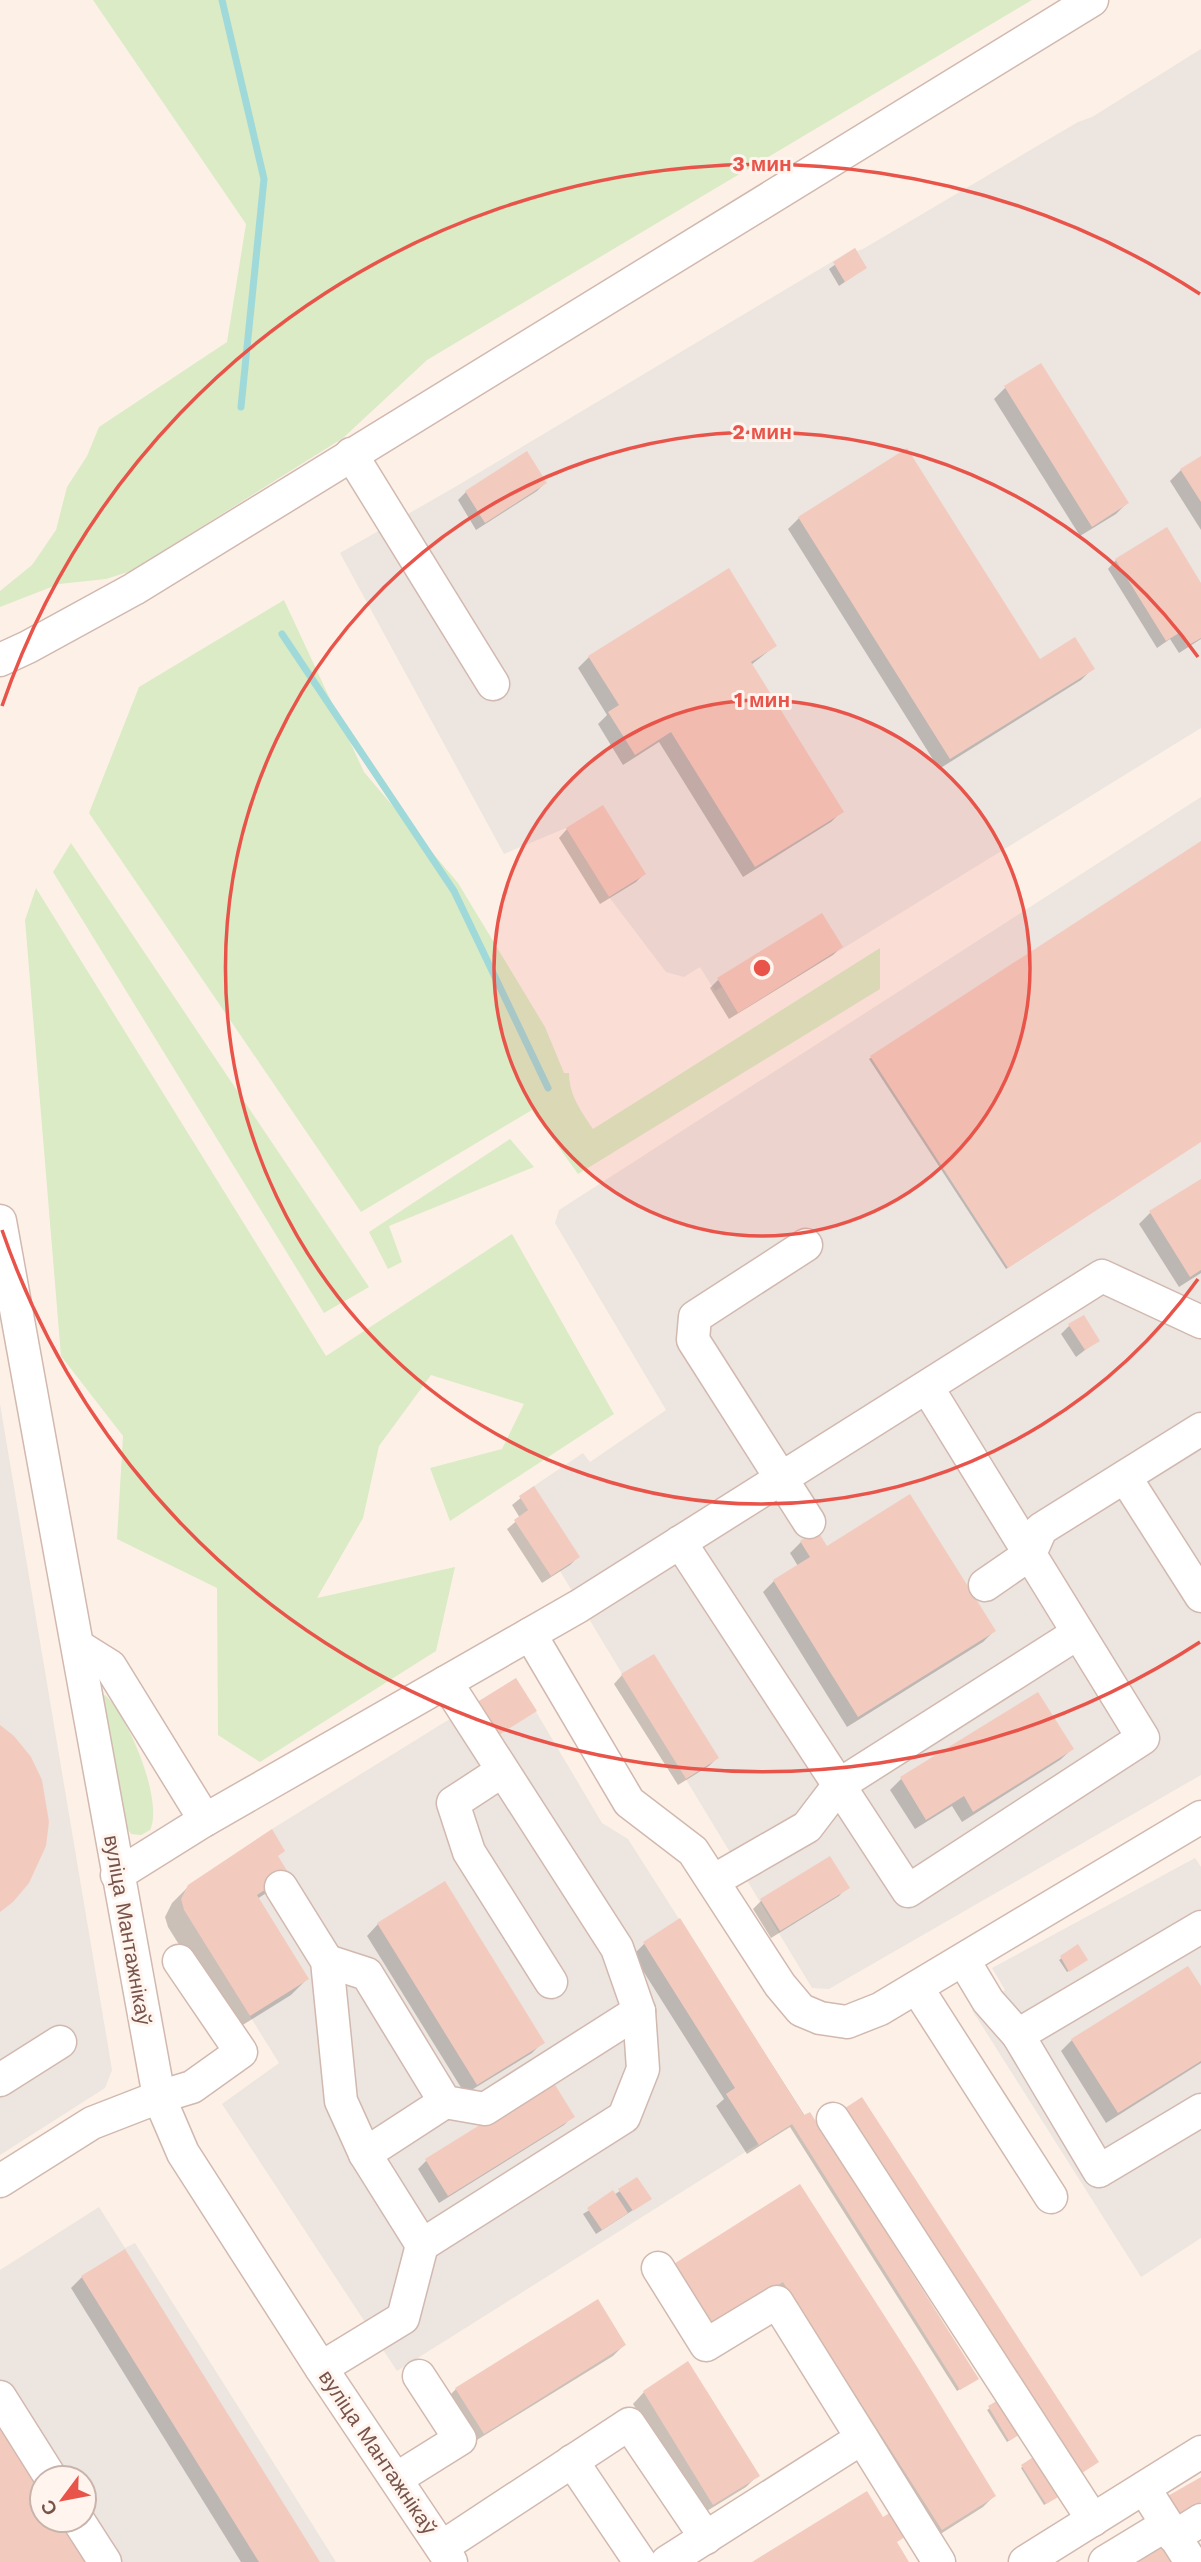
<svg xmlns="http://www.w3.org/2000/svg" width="1201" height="2562" viewBox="0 0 1201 2562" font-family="'Work Sans',sans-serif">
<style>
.industrial{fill:#ede5e0;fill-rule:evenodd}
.green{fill:#daebc5}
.shadow{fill:#0003}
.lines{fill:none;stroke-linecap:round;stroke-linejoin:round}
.stream{stroke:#a0d9d9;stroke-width:7}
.building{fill:#f3cbbe}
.minor-casing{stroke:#d1b9af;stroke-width:35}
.minor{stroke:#fff;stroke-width:32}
.ring{fill:none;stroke:#e9544a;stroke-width:3.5}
.labels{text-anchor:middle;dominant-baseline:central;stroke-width:6;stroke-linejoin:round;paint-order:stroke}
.street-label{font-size:21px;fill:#77534a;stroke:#fff5ee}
.centre{fill:#e9544a;stroke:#fff5ee;stroke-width:3.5}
.ring-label{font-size:21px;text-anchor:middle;font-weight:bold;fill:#e9544a;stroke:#fff5ee;stroke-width:6;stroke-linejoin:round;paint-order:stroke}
</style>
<rect width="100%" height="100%" fill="#fdf1e7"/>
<g class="industrial">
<polygon points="1201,49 1201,728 738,1013 722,987 715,991 700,967 684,977 666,972 609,897 566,828 504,854 340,553 455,487 855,248 857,251 863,249 1078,122 1092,117"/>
<polygon points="1201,797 1201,1775 829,1989 812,1988 560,1571 551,1576 514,1520 528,1510 519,1496 583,1453 590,1462 666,1410 555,1223 559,1210"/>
<polygon points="0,1404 112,2070 105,2088 0,2155"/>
<polygon points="516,1678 602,1823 628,1839 804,2115 397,2371 222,2104 279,2063 184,1910 181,1899 188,1885 272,1829"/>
<polygon points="1195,1858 1201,1867 1201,2238 1141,2277 972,2010 1005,1990 992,1968"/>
<path d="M 99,2207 L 125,2248 L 135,2243 L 336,2562 L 0,2562 L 0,2270 ZM 42,2478 L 84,2478 L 84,2520 L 42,2520 Z"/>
</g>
<g class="green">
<polygon points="93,0 1032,0 427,360 343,438 131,571 106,579 59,584 0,607 0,591 32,565 56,530 67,487 87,456 99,427 227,342 246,224"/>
<path d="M 284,600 L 364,772 L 458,883 L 545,1027 L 564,1073 L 569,1073 C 569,1095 581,1111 593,1129 L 880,948 L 880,989 L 578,1174 L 532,1110 L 361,1212 L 89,813 L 139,687 Z"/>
<polygon points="71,843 369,1287 324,1313 53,872"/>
<polygon points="36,888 326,1356 512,1234 614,1414 450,1521 430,1468 502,1449 524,1404 431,1375 379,1446 363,1518 317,1598 455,1567 436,1651 260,1762 218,1735 217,1588 117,1539 123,1436 61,1356 25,920"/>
<polygon points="510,1139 534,1167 389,1226 402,1262 388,1269 369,1232"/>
<path d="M 105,1695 C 128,1716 164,1801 150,1830 L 141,1835 L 131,1834 L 124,1823 L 103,1696 Z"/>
</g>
<g class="shadow">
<polygon points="854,251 865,268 839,286 829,269"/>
<polygon points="1041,365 1127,503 1116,514 1080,536 994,399 1005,388"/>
<polygon points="1201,458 1201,530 1170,481 1181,470"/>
<polygon points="545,483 537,491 476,530 458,500 466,492"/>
<polygon points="799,518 1039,662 1092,669 1081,680 939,769 788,529"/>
<polygon points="1116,560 1201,586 1201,639 1179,653 1170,639 1157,648 1108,569"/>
<polygon points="775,646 751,665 842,811 831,822 743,877 659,742 623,765 598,724 607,715 578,668 589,657"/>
<polygon points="602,807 644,874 636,882 600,904 559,838 567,829"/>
<polygon points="1201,843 1201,1141 1006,1269 869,1059"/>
<polygon points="821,915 841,947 833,955 729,1019 710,988 718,980"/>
<polygon points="1201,1181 1201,1273 1179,1287 1139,1224 1150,1213"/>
<polygon points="1069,1326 1098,1340 1076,1357 1061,1334"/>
<polygon points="533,1488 578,1557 570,1565 542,1583 507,1529 520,1518 512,1505"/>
<polygon points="801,1542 826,1548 994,1631 983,1642 847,1727 763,1592 774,1581 798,1566 790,1553"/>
<polygon points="622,1675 717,1758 709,1766 678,1785 614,1684"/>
<polygon points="1037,1694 1072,1749 1060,1760 962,1822 952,1806 915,1829 890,1790 901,1779"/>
<polygon points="276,1857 271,1890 257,1899 307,1979 291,1995 233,2031 168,1927 165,1917 172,1903 189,1886"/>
<polygon points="829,1858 847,1887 839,1896 771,1938 753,1909 761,1901"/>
<polygon points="444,1883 543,2042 532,2053 465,2094 367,1936 378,1924"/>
<polygon points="680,1921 974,2380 957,2391 790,2127 747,2154 716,2106 724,2099 633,1955 644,1944"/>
<polygon points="1078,1947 1084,1961 1067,1972 1059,1960"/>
<polygon points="1201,1989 1201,2063 1106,2123 1061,2051 1072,2040"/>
<polygon points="551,2082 572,2117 564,2125 439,2203 418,2169 426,2161"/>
<polygon points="800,2186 994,2496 983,2507 931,2540 771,2291"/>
<polygon points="620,2191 650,2199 596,2234 583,2214"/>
<polygon points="82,2277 318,2562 241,2562 71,2288"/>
<polygon points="624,2345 613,2356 472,2443 445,2400 456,2389"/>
<polygon points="644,2392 757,2476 746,2487 702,2514 633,2404"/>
<polygon points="1000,2401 1018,2435 1007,2442 987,2410"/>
<polygon points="1023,2466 1056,2498 1044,2505 1021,2468"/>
</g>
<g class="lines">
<g class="stream">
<polyline points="222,0 264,179 241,407"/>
<polyline points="282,634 454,891 548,1088"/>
</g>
</g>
<g class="building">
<polygon points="855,248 867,268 845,282 833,262"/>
<polygon points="1041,363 1129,503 1092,527 1004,386"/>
<polygon points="907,448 1040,659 1075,637 1095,669 950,759 798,517"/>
<polygon points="527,451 547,483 485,523 465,491"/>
<polygon points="1201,456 1201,502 1180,469"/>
<polygon points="1167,527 1201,583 1201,638 1187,646 1179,633 1166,641 1115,559"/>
<polygon points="729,568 777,646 751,662 844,812 755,867 671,732 635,755 608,712 619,705 588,656"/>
<polygon points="603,805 646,874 609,897 566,828"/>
<polygon points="1201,841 1201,1142 1008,1268 870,1056"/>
<polygon points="822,913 843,947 738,1013 717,978"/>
<polygon points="1201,1179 1201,1270 1190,1277 1149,1211"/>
<polygon points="1084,1315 1100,1341 1085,1350 1068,1324"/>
<polygon points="534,1486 580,1557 551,1576 514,1520 528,1510 519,1496"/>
<polygon points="910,1494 996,1631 858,1717 773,1580 810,1557 800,1541 817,1530 827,1546"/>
<polygon points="654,1654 719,1758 686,1779 621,1674"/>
<polygon points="516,1678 537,1711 491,1740 471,1706"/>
<polygon points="1038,1692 1074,1749 973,1812 964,1796 926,1820 900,1777"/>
<polygon points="0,1725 14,1736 31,1757 42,1780 49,1822 46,1846 29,1883 13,1902 0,1912"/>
<polygon points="272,1829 285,1851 278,1856 289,1874 257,1895 309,1979 250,2016 184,1910 181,1899 188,1885"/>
<polygon points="830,1856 850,1888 780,1931 760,1899"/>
<polygon points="445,1881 545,2043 477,2085 377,1923"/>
<polygon points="680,1918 804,2115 810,2112 979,2379 960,2390 792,2124 759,2145 726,2094 735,2088 643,1942"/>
<polygon points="1078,1944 1088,1960 1069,1972 1060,1956"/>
<polygon points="1188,1966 1201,1986 1201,2061 1118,2113 1071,2039"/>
<polygon points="552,2080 575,2117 448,2196 425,2159"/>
<polygon points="862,2097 1099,2462 1079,2475 842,2110"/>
<polygon points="637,2177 652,2199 633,2211 618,2189"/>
<polygon points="800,2184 916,2365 996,2496 942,2530 783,2282 709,2329 669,2267"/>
<polygon points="613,2190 628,2213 602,2230 587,2208"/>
<polygon points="125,2249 320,2562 259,2562 81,2276"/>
<polygon points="598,2299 626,2345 484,2434 455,2388"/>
<polygon points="688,2361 760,2476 713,2505 643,2391"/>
<polygon points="1000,2399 1022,2433 1009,2441 988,2406"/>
<polygon points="0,2415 42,2482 42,2520 66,2520 92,2562 0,2562"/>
<polygon points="1035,2456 1060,2496 1046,2504 1021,2465"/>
<polygon points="1201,2477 1201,2502 1178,2516 1166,2497"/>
<polygon points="867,2491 883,2517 893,2511 908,2535 897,2542 909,2562 752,2562"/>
<polygon points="1163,2545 1174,2562 1137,2562"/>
</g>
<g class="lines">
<defs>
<g id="minor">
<polyline points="351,454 493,684"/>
<polyline points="0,660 28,647 134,589 1092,0"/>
<polyline points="0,1221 159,2097 183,2153 321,2368 451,2562"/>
<polyline points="806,1245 695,1317 693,1340 809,1522"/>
<polyline points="1125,1477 1201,1596"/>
<polyline points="680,1542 908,1891 1143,1738 927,1387"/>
<polyline points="985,1585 1030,1554 1041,1529 1201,1429"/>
<polyline points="530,1634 629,1802 693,1851 780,1985 801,2010 820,2018 847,2022 880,2009 1201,1817"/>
<polyline points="78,1646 110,1666 205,1820"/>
<polyline points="502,1771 453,1803 469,1852 551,1982"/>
<polyline points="117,1875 205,1820 579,1606 1102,1276 1201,1322"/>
<polyline points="713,1881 807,1827 839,1785 1078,1633"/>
<polyline points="281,1887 327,1961 341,2101 365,2154 422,2245 624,2117 643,2069 639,2011 617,1948 446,1682"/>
<polyline points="327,1961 367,1974 445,2102 485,2109 639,2011"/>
<polyline points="964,1961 988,2001 1018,2035 1099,2171 1201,2110"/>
<polyline points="917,1988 1051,2197"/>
<polyline points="1018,2035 1201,1927"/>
<polyline points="0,2080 60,2042"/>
<polyline points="833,2119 1093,2520"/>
<polyline points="365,2154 445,2102"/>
<polyline points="0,2181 92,2123 159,2097 192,2087 241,2052 179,1961"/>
<polyline points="658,2268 706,2345 777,2302 862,2438"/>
<polyline points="321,2368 403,2318 422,2245"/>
<polyline points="0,2397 51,2478"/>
<polyline points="572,2461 640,2562"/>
<polyline points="396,2479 460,2439 419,2376"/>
<polyline points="1144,2488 1191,2562"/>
<polyline points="78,2520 105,2562"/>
<polyline points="1174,2537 1201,2520"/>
<polyline points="442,2547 629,2424 706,2538"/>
<polyline points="667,2562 862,2438 939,2562"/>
<polyline points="1025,2562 1201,2452"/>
<polyline points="1105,2562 1166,2525"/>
</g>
</defs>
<use href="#minor" class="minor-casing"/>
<use href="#minor" class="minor"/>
</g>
<circle cx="762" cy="968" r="268" fill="#e9544a" fill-opacity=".12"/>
<g class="ring">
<circle cx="762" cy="968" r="268"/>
<path d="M1198 1279A536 536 0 1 1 1198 657"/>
<path d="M1200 1642A804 804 0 0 1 2 1230M2 706A804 804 0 0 1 1200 294"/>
</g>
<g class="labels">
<g class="street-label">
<text transform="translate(128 1930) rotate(80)">вуліца Мантажнікаў</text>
<text transform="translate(378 2452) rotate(56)">вуліца Мантажнікаў</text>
</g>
</g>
<circle cx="762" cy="968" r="10" class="centre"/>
<g class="ring-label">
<text x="762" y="171">3 мин</text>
<text x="762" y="439">2 мин</text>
<text x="762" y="707">1 мин</text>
</g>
<g transform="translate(63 2499) rotate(238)"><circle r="33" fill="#fff5ee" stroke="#c9b4ac" stroke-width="2"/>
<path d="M0-5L12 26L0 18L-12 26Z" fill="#e9544a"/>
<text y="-10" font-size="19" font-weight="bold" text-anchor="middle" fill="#77534a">С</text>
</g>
</svg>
